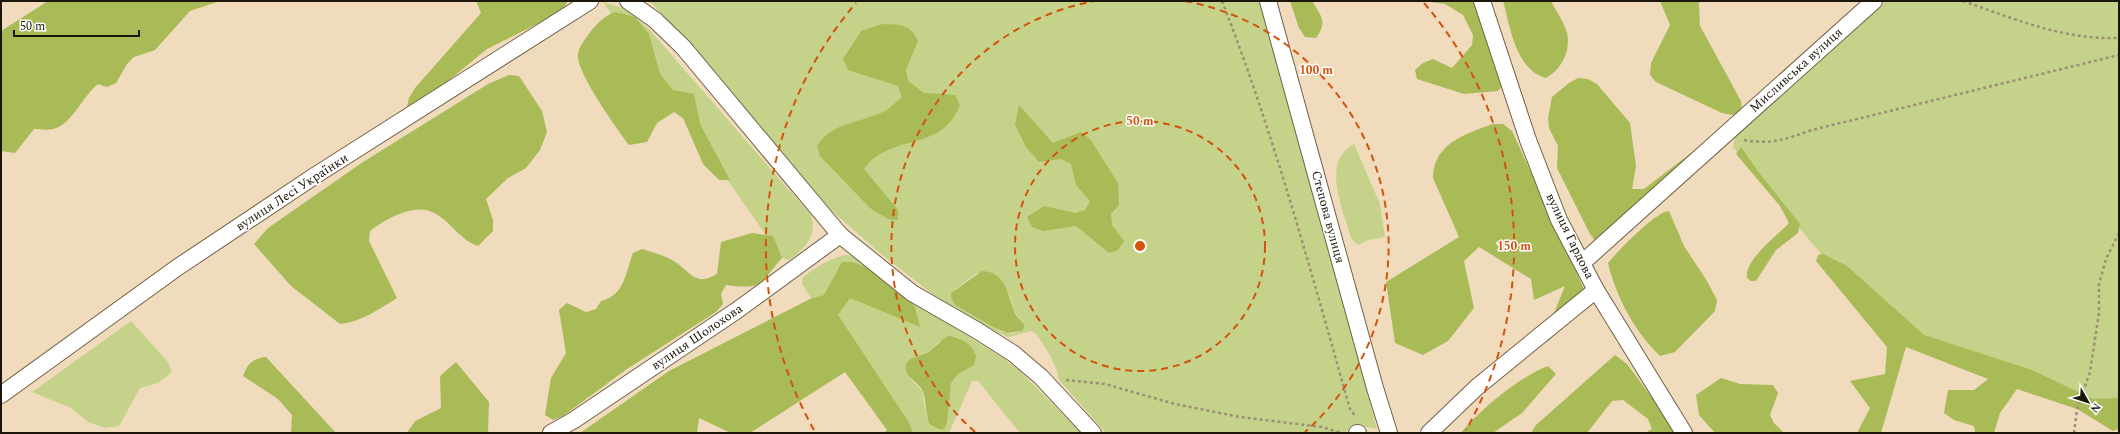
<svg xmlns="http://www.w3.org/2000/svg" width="2120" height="434" viewBox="0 0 2120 434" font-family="Spectral,serif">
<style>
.green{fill:#c4d389;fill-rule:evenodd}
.forest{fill:#a9bb56}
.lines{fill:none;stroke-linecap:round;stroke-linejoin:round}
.minor-casing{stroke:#716044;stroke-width:18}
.path{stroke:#9e8e77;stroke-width:2.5;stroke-dasharray:3 3;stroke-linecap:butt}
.minor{stroke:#fff;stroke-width:16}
.ring{fill:none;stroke:#d4520c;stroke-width:2;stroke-dasharray:7 5}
.labels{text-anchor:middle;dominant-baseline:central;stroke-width:3;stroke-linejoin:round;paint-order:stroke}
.street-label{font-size:13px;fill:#1c150a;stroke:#fff}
.centre{fill:#d4520c;stroke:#fff;stroke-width:2}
.ring-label{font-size:12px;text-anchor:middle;font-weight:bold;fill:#d4520c;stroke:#fff;stroke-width:3;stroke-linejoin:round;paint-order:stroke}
</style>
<rect width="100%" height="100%" fill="#f0dbbc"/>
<g class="green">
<path d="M 650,1 L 1261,1 L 1377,429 C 1365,426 1354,426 1343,433 L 1106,433 L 1059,380 L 1057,370 L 1050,355 L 1037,335 L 1032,331 L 1008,337 L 997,332 L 935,296 L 881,254 L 831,210 ZM 977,273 L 1000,278 L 1010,295 L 1014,311 L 1025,326 L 1022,331 L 1011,334 L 1000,331 L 955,305 L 955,289 Z"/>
<polygon points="1882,1 2119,1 2119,406 2094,407 1894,340 1811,242 1733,147 1736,133"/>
<path d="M 603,2 L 625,9 L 648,28 L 810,214 C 819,234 805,249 789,260 L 782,258 Z"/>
<path d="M 1354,144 L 1380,204 L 1385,237 L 1368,240 L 1358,245 L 1351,238 C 1344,210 1320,162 1354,144 Z"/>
<path d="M 848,255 L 859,260 L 921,307 L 1003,358 L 1021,372 L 1081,433 L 1020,433 L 978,381 L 972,381 L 949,433 L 896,433 L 802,284 L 803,277 C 817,267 830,257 848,255 ZM 955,336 C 969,344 980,348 973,365 L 958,374 L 951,383 L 945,428 L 927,419 L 922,391 L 911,379 L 911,359 L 932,350 L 937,343 Z"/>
<polygon points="131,321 168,362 172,372 158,383 140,388 119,426 105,428 88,422 71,408 32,392"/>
</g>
<g class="forest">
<path d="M 48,1 L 220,1 L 190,11 L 155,50 L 134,57 L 127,64 L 116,83 L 107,87 L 98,84 C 83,96 73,122 56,128 C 50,131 41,129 34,129 L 15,153 L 1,151 L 1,31 Z"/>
<polygon points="476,1 568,1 561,12 487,49 415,108 406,110 409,98 415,88 481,13"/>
<path d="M 1290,1 L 1312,1 C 1321,16 1328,22 1316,38 L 1305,37 L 1299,28 Z"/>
<polygon points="1423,1 1481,1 1505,83 1498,91 1464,94 1417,79 1415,70 1423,63 1433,59 1452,68 1472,45 1473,35 1463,15 1445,4"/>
<path d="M 1503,1 L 1551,1 C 1556,11 1564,22 1567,33 C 1571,51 1562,69 1546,78 C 1516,70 1510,27 1503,1 Z"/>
<polygon points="1660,1 1700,1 1699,4 1700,26 1741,101 1742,112 1732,115 1722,113 1656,82 1650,75 1651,63 1670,25"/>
<path d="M 615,12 L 635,17 L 649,34 L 660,74 L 673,90 L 694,94 L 700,124 L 730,180 L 719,180 L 703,164 L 683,118 L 674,112 L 657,123 L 647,142 L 629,145 C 618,130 575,71 578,54 C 579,46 586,38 591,31 C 599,22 604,16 615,12 Z"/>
<path d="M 882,24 C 900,25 910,23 918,41 L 906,70 L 908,81 L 924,93 L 955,95 L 960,105 C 955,117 948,127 937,133 C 914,145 879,145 864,169 L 898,210 L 898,220 L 888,219 L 870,208 L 820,156 L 817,146 C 833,121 862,123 885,111 C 891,108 896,101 902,97 L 898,86 L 848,70 L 843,59 L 861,31 Z"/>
<path d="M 509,75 L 519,76 L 542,111 L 547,132 L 540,150 L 526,168 L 508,178 L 486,199 L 493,220 L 493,231 L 478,246 C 460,240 452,223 436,214 C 416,201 386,219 370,231 L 369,241 L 397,298 C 379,309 361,322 340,324 L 291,286 L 254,244 L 268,228 L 363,162 L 488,84 Z"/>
<polygon points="1578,78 1588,79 1597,84 1630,123 1636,166 1632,189 1644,189 1700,146 1710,145 1596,242 1590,234 1557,168 1558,146 1549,128 1548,118 1552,97 1569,83"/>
<polygon points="1019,105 1053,143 1081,132 1090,139 1118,183 1119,205 1111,214 1112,225 1124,241 1118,250 1109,253 1076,226 1043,231 1032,227 1027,217 1044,206 1075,213 1085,210 1090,201 1076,185 1071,164 1061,159 1039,162 1026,147 1015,125"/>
<path d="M 1492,124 L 1503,124 L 1512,131 L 1584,289 L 1550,340 L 1536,336 L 1554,313 L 1565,286 L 1534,300 L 1531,279 L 1479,247 L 1464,261 L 1474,308 L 1448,341 L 1423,355 L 1395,343 L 1386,282 L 1459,237 L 1433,178 C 1434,143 1464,135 1492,124 Z"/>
<path d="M 1741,147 L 1760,174 L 1800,224 L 1798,233 L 1776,250 L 1756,281 L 1751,281 L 1747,278 C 1744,260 1777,236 1789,223 L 1780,206 L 1736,154 Z"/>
<path d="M 1669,211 L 1684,246 L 1707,281 L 1717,300 L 1715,311 L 1675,352 L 1660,356 C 1635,332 1616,297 1608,263 C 1618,251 1655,212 1669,211 Z"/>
<path d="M 752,233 L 773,236 L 782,258 C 759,284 763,290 726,285 L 721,294 L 723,304 L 716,312 L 627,369 L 563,416 L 553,420 L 545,415 L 551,378 L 566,353 L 559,310 L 567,303 L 586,312 L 596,309 L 601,301 C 625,295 625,274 633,253 L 642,249 C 651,252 663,255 672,260 C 690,270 694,288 717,274 L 721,242 Z"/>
<polygon points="1823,254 1847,266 1924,335 2032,370 2093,399 2119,398 2119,429 2113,431 2077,409 2017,389 2000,413 1994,433 1975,433 1974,426 1954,420 1944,413 1948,390 1974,390 1988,379 1906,347 1881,433 1857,433 1870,408 1850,381 1885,374 1887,347 1816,261 1818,255"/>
<polygon points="842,262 852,262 861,265 878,275 910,298 915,308 920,327 850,298 838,315 908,421 913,433 884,433 887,430 845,372 750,433 731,433 699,418 697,433 580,433 669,371 810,299 824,295"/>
<path d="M 982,271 C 1005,272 1008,293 1014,311 C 1016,317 1022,321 1025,326 L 1022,331 L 1007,333 L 993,327 L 955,305 L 951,297 L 951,293 Z"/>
<path d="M 949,336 C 960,337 975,345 976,357 L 974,365 L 958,374 L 951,383 L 947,422 L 945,428 L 942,430 L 930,425 C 925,414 927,403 923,392 C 920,384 911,380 907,373 C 900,357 921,357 930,351 C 937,346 940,340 949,336 Z"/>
<polygon points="1615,355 1627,364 1678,433 1645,433 1652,429 1648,419 1623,400 1612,401 1587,433 1531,433 1536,425"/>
<path d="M 266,357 L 336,433 L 291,433 L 292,415 L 278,399 L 243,376 C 248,363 252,359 266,357 Z"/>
<polygon points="456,362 489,402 488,433 407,433 415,421 441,408 440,376"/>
<path d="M 1548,366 L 1556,374 L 1522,413 L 1493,433 L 1461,433 C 1478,411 1522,375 1548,366 Z"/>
<polygon points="1721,378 1740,384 1773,385 1778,393 1770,415 1774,423 1784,433 1715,433 1699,415 1696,395"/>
</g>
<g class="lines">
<defs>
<g id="minor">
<polyline points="628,1 655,20 683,47 840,235 912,293 978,331 1014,354 1041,377 1093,433"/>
<polyline points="1268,1 1375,388 1389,433"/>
<polyline points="1482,1 1528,140 1559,220 1596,290 1684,433"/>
<polyline points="1582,263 1874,1"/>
<polyline points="1,395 178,267 316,175 590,1"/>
<polyline points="551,433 574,420 736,311 840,235"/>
<polyline points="1357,433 1358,433"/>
<polyline points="1429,433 1477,387 1596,290"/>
</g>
</defs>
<use href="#minor" class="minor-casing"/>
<g class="path">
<path d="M 1222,1 C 1274,134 1311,272 1350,409 L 1356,417"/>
<path d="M 1963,1 C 2015,19 2063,40 2119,38"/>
<path d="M 1744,140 C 1771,145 1786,139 1812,130 L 2119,55"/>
<polyline points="1066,380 1105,384 1175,404 1240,417 1322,427 1341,433"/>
<polyline points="2074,433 2077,409 2090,372 2099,313 2099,284 2106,259 2119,233"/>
</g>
<use href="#minor" class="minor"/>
</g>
<g class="ring">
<circle cx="1140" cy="246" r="125"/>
<path d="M975 432A249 249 0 0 1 1095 1M1185 1A249 249 0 0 1 1305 432"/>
<path d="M814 430A374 374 0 0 1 856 3M1424 3A374 374 0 0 1 1466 430"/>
</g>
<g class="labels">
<g class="street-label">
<text transform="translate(1796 70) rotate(-42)">Мисливська вулиця</text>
<text transform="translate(292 192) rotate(-33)">вулиця Лесі Українки</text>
<text transform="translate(1328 217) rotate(75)">Степова вулиця</text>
<text transform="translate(1570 236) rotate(64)">вулиця Гардова</text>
<text transform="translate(697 337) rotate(-34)">вулиця Шолохова</text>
</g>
</g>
<circle cx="1140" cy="246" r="6" class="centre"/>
<g class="ring-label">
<text x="1316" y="74">100 m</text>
<text x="1140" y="125">50 m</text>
<text x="1514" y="250">150 m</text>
</g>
<rect width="2120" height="434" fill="none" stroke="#1c150a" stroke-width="4"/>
<g transform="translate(2088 402) rotate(129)" stroke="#ffffff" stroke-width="3" paint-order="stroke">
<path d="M0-3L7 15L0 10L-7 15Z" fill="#1c150a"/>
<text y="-6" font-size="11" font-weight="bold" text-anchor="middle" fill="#1c150a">N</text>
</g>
<path d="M14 30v6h125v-6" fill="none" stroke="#1c150a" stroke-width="2"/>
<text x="20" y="30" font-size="12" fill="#1c150a" stroke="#ffffff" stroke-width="3" paint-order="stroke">50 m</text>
</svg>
